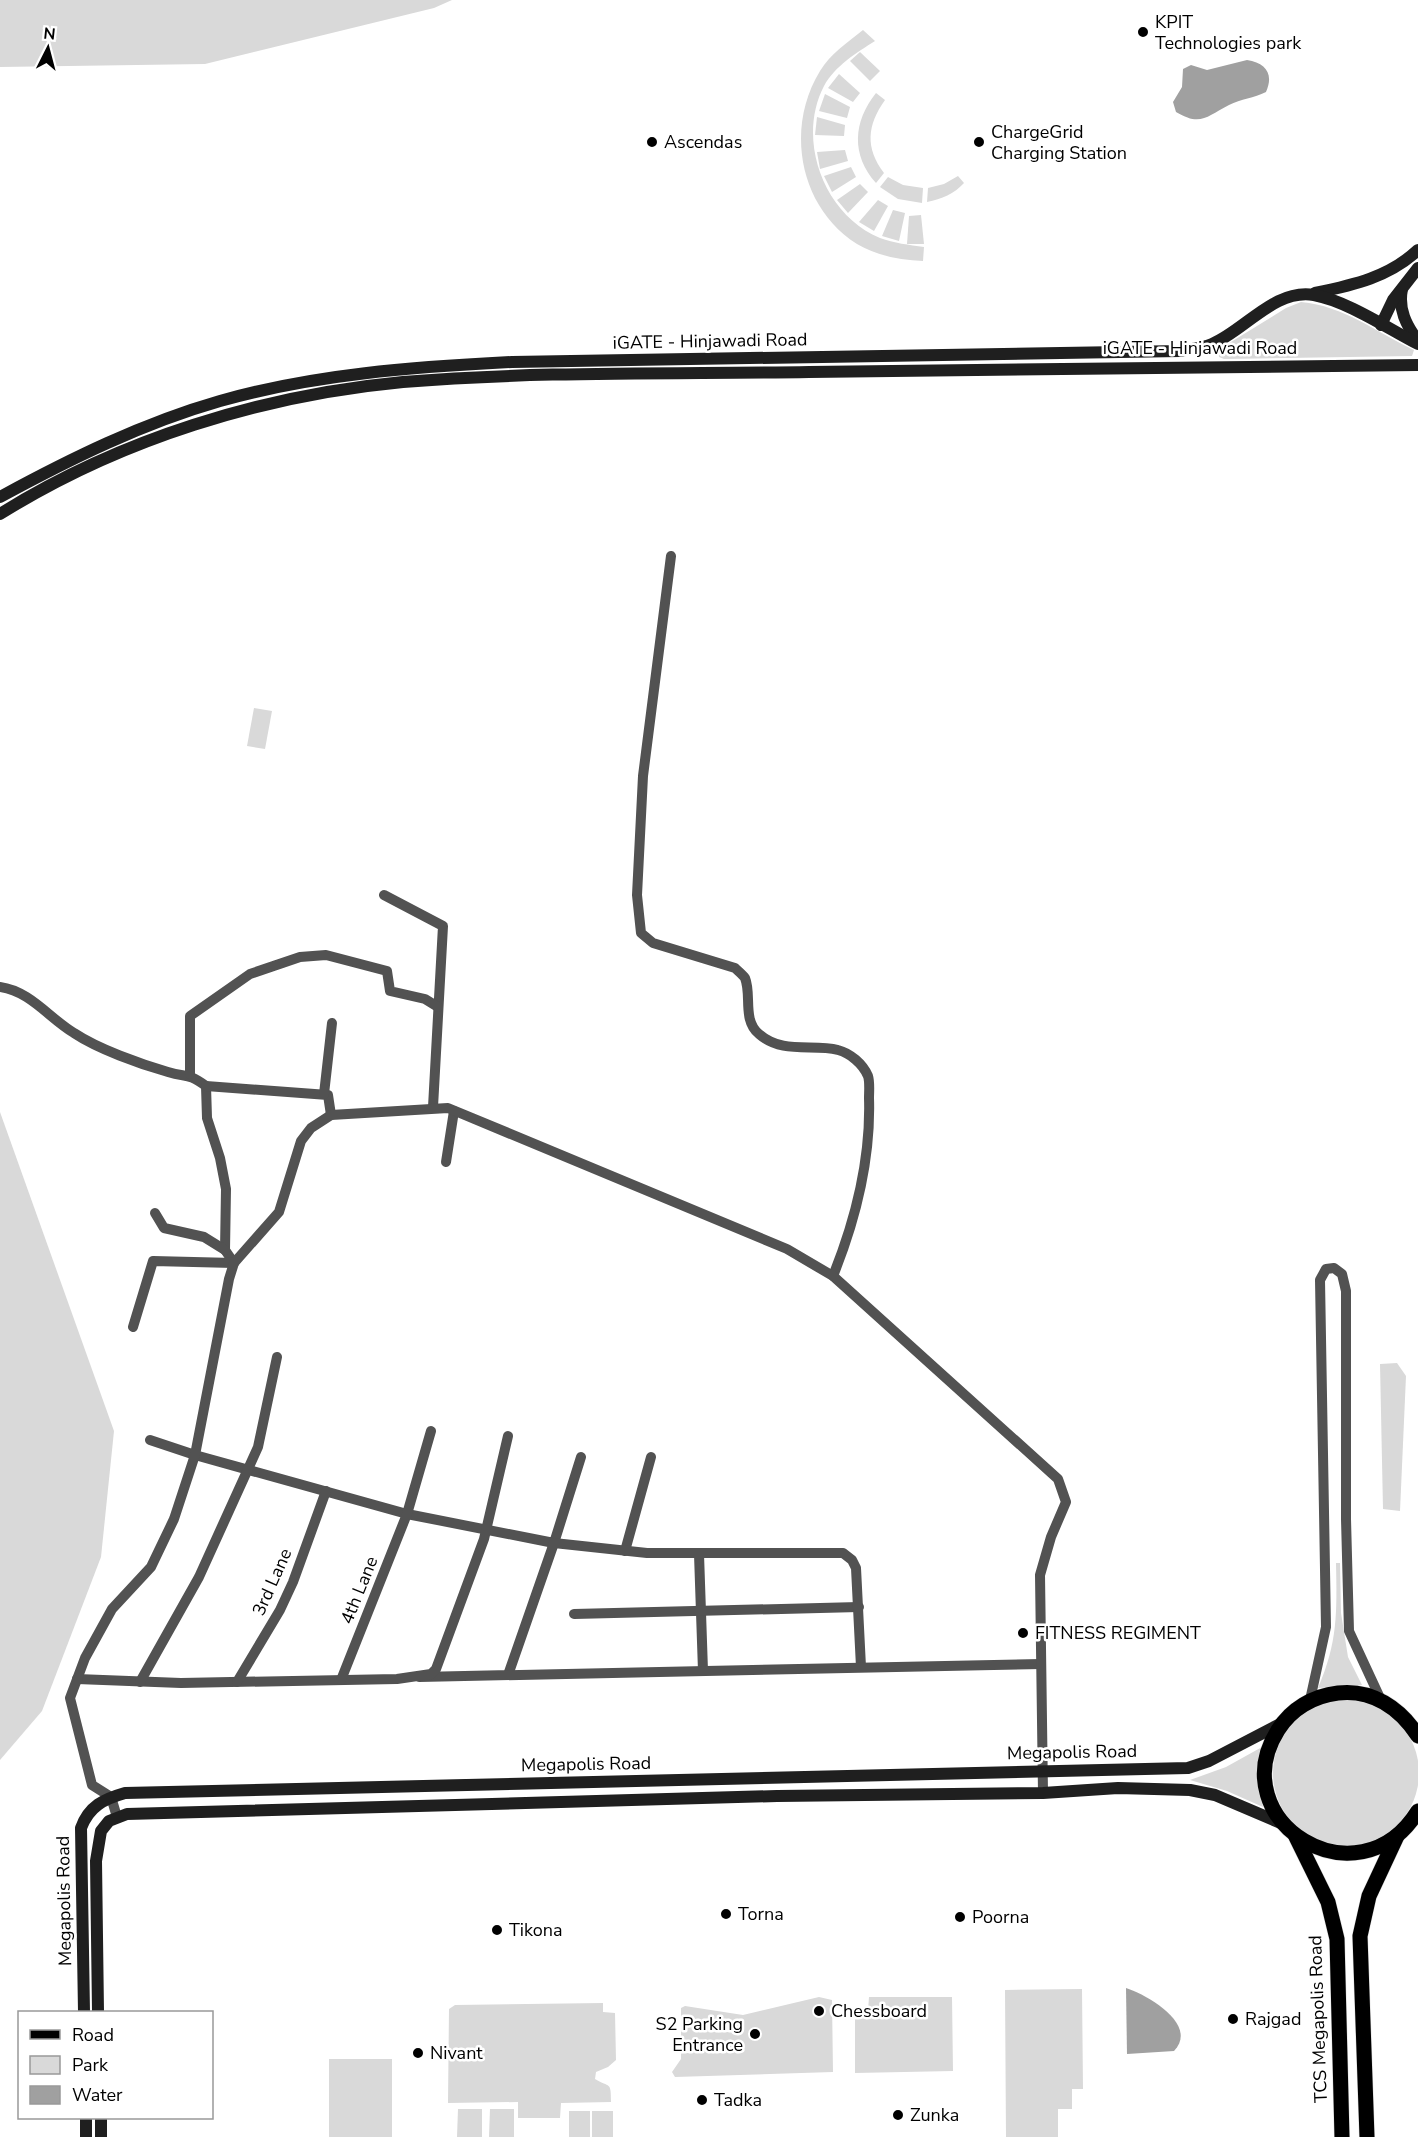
<svg xmlns="http://www.w3.org/2000/svg" width="1418" height="2137" viewBox="0 0 1418 2137" font-family="'Nunito Sans',sans-serif">
<style>
.green{fill:#d9d9d9}
.water{fill:#a0a0a0}
.lines{fill:none;stroke-linecap:round;stroke-linejoin:round}
.primary-casing{stroke:#dbdbdb;stroke-width:16}
.street{stroke:#525252;stroke-width:10}
.secondary{stroke:#1f1f1f;stroke-width:12}
.primary{stroke:#000;stroke-width:15}
.poi-dot{fill:#000;stroke:#fff;stroke-width:2}
.labels{text-anchor:middle;dominant-baseline:central;stroke-width:5;stroke-linejoin:round;paint-order:stroke}
.poi-label{font-size:18px;fill:#000;stroke:#fff;text-anchor:start}
.street-label{font-size:18px;fill:#000;stroke:#fff}
</style>
<rect width="100%" height="100%" fill="#fff"/>
<g class="green">
<polygon points="0,0 452,0 434,8 205,64 0,67"/>
<path d="M 863,30 L 875,41 C 856,53 835,66 824,86 C 796,140 824,215 880,238 C 894,243 909,245 924,247 L 923,261 C 901,260 877,256 857,244 C 799,207 785,128 820,71 C 830,54 847,43 863,30 Z"/>
<polygon points="860,52 880,71 870,81 850,61"/>
<polygon points="839,74 860,93 853,102 828,88"/>
<path d="M 876,93 L 885,100 C 867,125 865,148 884,173 L 876,183 C 851,155 853,122 876,93 Z"/>
<polygon points="825,94 850,107 847,118 819,111"/>
<polygon points="817,117 845,125 844,136 815,135"/>
<polygon points="845,150 848,161 820,169 817,152"/>
<polygon points="851,167 856,177 832,192 824,176"/>
<path d="M 958,176 L 964,183 C 954,194 942,199 927,202 L 928,188 L 944,184 Z"/>
<polygon points="888,177 903,185 923,188 922,203 898,199 880,187"/>
<polygon points="860,184 868,192 848,213 837,200"/>
<polygon points="878,200 888,206 874,231 859,222"/>
<polygon points="893,210 905,213 899,241 882,236"/>
<polygon points="921,215 924,244 907,244 909,216"/>
<path d="M 1301,302 C 1344,306 1376,332 1414,350 L 1412,356 L 1224,359 L 1219,357 L 1218,350 L 1286,308 Z"/>
<polygon points="254,708 272,711 265,749 247,746"/>
<polygon points="0,1112 114,1431 101,1557 42,1711 0,1760"/>
<polygon points="1397,1363 1406,1376 1400,1511 1383,1509 1380,1364"/>
<path d="M 1336,1563 L 1340,1563 L 1341,1613 L 1348,1657 L 1362,1685 L 1318,1688 C 1338,1642 1337,1612 1336,1563 Z"/>
<circle cx="1346" cy="1773" r="73"/>
<polygon points="1262,1747 1258,1778 1263,1807 1227,1791 1190,1780 1226,1767"/>
<polygon points="1082,1989 1083,2089 1072,2089 1072,2109 1058,2109 1058,2137 1006,2137 1005,1990"/>
<polygon points="819,1997 832,2000 833,2072 675,2077 672,2072 681,2059 681,2008 685,2006 743,2015"/>
<polygon points="869,1997 952,1997 953,2071 855,2073 855,2020 860,2014 868,2011"/>
<path d="M 603,2003 L 603,2012 L 615,2013 L 616,2060 L 608,2067 L 596,2072 L 595,2079 C 610,2088 611,2081 611,2102 L 561,2103 L 560,2118 L 518,2118 L 518,2102 L 448,2103 L 449,2009 L 455,2005 Z"/>
<rect x="329" y="2059" width="63" height="78"/>
<polygon points="458,2109 482,2109 482,2137 457,2137"/>
<polygon points="490,2109 514,2109 514,2137 489,2137"/>
<rect x="569" y="2111" width="21" height="26"/>
<rect x="592" y="2111" width="21" height="26"/>
</g>
<g class="water">
<path d="M 1247,60 C 1266,63 1274,74 1266,92 C 1254,98 1241,99 1229,105 C 1207,116 1201,127 1176,112 L 1173,102 L 1182,87 L 1183,69 L 1191,65 L 1207,70 Z"/>
<path d="M 1126,1988 C 1148,1995 1199,2025 1174,2051 L 1127,2054 Z"/>
</g>
<g class="lines">
<defs>
<g id="primary">
<path d="M 1418,1736 C 1400,1708 1372,1689 1338,1693 C 1313,1696 1291,1709 1278,1730 C 1221,1821 1358,1907 1418,1811"/>
<polyline points="1296,1837 1328,1902 1337,1939 1342,2137"/>
<polyline points="1367,2137 1360,1936 1369,1896 1397,1836"/>
</g>
</defs>
<use href="#primary" class="primary-casing"/>
<g class="street">
<path d="M 671,556 L 643,776 L 637,895 L 641,933 L 653,943 L 735,968 C 738,971 743,975 745,978 C 752,995 742,1020 759,1034 C 783,1055 813,1043 838,1050 C 850,1053 863,1064 868,1076 C 870,1082 869,1092 869,1098 C 871,1160 856,1219 833,1276"/>
<polyline points="384,895 443,926 433,1107"/>
<path d="M 0,987 C 30,991 49,1018 74,1033 C 98,1049 140,1064 168,1072 C 187,1078 187,1072 206,1086 L 207,1118 L 220,1158 L 226,1189 L 225,1250 L 234,1263"/>
<polyline points="190,1074 190,1016 250,974 300,957 326,955 387,971 390,991 425,999 438,1007"/>
<polyline points="206,1086 328,1095 331,1115"/>
<polyline points="324,1094 332,1023"/>
<polyline points="446,1162 454,1111"/>
<polyline points="155,1213 164,1228 204,1237 225,1250"/>
<polyline points="133,1327 153,1261 234,1263"/>
<polyline points="150,1440 195,1455 407,1514 554,1543 581,1457"/>
<polyline points="625,1551 651,1457"/>
<polyline points="699,1554 703,1671"/>
<polyline points="574,1614 859,1607"/>
<polyline points="508,1675 554,1543 647,1553 843,1553 852,1560 856,1568 861,1667"/>
<polyline points="419,1677 1041,1664"/>
<polyline points="77,1679 181,1683 397,1679 431,1674 436,1669 484,1539 508,1436"/>
<polyline points="341,1680 407,1514 431,1431"/>
<polyline points="140,1682 199,1577 258,1447 277,1357"/>
<polyline points="237,1682 280,1610 293,1582 326,1491"/>
<polyline points="1310,1700 1326,1627 1320,1280 1326,1269 1334,1268 1342,1274 1346,1291 1346,1519 1349,1631 1381,1700"/>
<polyline points="117,1817 111,1797 92,1785 70,1698 85,1658 112,1609 151,1567 174,1519 195,1455 229,1279 234,1263 279,1212 301,1141 311,1128 331,1115 448,1108 787,1249 833,1276 1058,1479 1066,1502 1051,1537 1040,1575 1043,1793"/>
</g>
<g class="secondary">
<path d="M 1402,289 C 1398,309 1406,325 1418,341"/>
<path d="M 1315,293 C 1354,285 1389,277 1418,250"/>
<polyline points="1381,325 1393,300 1418,268"/>
<path d="M 0,497 C 70,459 143,423 220,401 C 315,374 414,367 512,362 L 1180,351 C 1191,349 1202,348 1212,344 C 1244,331 1275,288 1314,295 C 1347,301 1387,328 1418,344"/>
<path d="M 0,514 C 120,439 263,395 403,382 C 538,371 674,374 809,372 C 1012,368 1215,366 1418,365"/>
<path d="M 84,2012 L 81,1828 C 89,1806 104,1799 125,1793 L 1188,1768 L 1209,1761 L 1282,1723"/>
<polyline points="98,2012 96,1861 101,1831 109,1821 127,1814 777,1796 1043,1793 1118,1788 1190,1790 1215,1795 1283,1824"/>
<polyline points="86,2118 86,2137"/>
<polyline points="101,2118 101,2137"/>
</g>
<use href="#primary" class="primary"/>
</g>
<g class="poi-dot">
<circle cx="1143" cy="32" r="6"/>
<circle cx="652" cy="142" r="6"/>
<circle cx="979" cy="142" r="6"/>
<circle cx="1023" cy="1633" r="6"/>
<circle cx="726" cy="1914" r="6"/>
<circle cx="960" cy="1917" r="6"/>
<circle cx="497" cy="1930" r="6"/>
<circle cx="819" cy="2011" r="6"/>
<circle cx="1233" cy="2019" r="6"/>
<circle cx="755" cy="2034" r="6"/>
<circle cx="418" cy="2053" r="6"/>
<circle cx="702" cy="2100" r="6"/>
<circle cx="898" cy="2115" r="6"/>
</g>
<g class="labels">
<g class="poi-label">
<text x="1155" y="22">KPIT<tspan x="1155" dy="21">Technologies park</tspan></text>
<text x="991" y="132">ChargeGrid<tspan x="991" dy="21">Charging Station</tspan></text>
<text x="664" y="142">Ascendas</text>
<text x="1035" y="1633">FITNESS REGIMENT</text>
<text x="738" y="1914">Torna</text>
<text x="972" y="1917">Poorna</text>
<text x="509" y="1930">Tikona</text>
<text x="831" y="2011">Chessboard</text>
<text x="1245" y="2019">Rajgad</text>
<text x="743" y="2024" text-anchor="end">S2 Parking<tspan x="743" dy="21">Entrance</tspan></text>
<text x="430" y="2053">Nivant</text>
<text x="714" y="2100">Tadka</text>
<text x="910" y="2115">Zunka</text>
</g>
<g class="street-label">
<text transform="translate(710 341) rotate(-1)">iGATE - Hinjawadi Road</text>
<text x="1200" y="348">iGATE - Hinjawadi Road</text>
<text transform="translate(272 1582) rotate(-66)">3rd Lane</text>
<text transform="translate(359 1590) rotate(-68)">4th Lane</text>
<text transform="translate(1072 1752) rotate(-1)">Megapolis Road</text>
<text transform="translate(586 1764) rotate(-1)">Megapolis Road</text>
<text transform="translate(64 1901) rotate(-91)">Megapolis Road</text>
<text transform="translate(1318 2019) rotate(-92)">TCS Megapolis Road</text>
</g>
</g>
<rect x="18" y="2011" width="195" height="108" fill="#ffffff" stroke="#999999" stroke-width="1.5"/>
<rect x="30" y="2030" width="30" height="9" fill="#000000" stroke="#999999" stroke-width="1.5"/>
<text x="72" y="2041" font-size="18" fill="#000000">Road</text>
<rect x="30" y="2056" width="30" height="18" fill="#d9d9d9" stroke="#999999" stroke-width="1.5"/>
<text x="72" y="2071" font-size="18" fill="#000000">Park</text>
<rect x="30" y="2086" width="30" height="18" fill="#a0a0a0" stroke="#999999" stroke-width="1.5"/>
<text x="72" y="2101" font-size="18" fill="#000000">Water</text>
<g transform="translate(48 48) rotate(6)" stroke="#ffffff" stroke-width="4.5" paint-order="stroke">
<path d="M0-4.5L10 22L0 15L-10 22Z" fill="#000000"/>
<text y="-9" font-size="16" font-weight="bold" text-anchor="middle" fill="#000000">N</text>
</g>
</svg>
